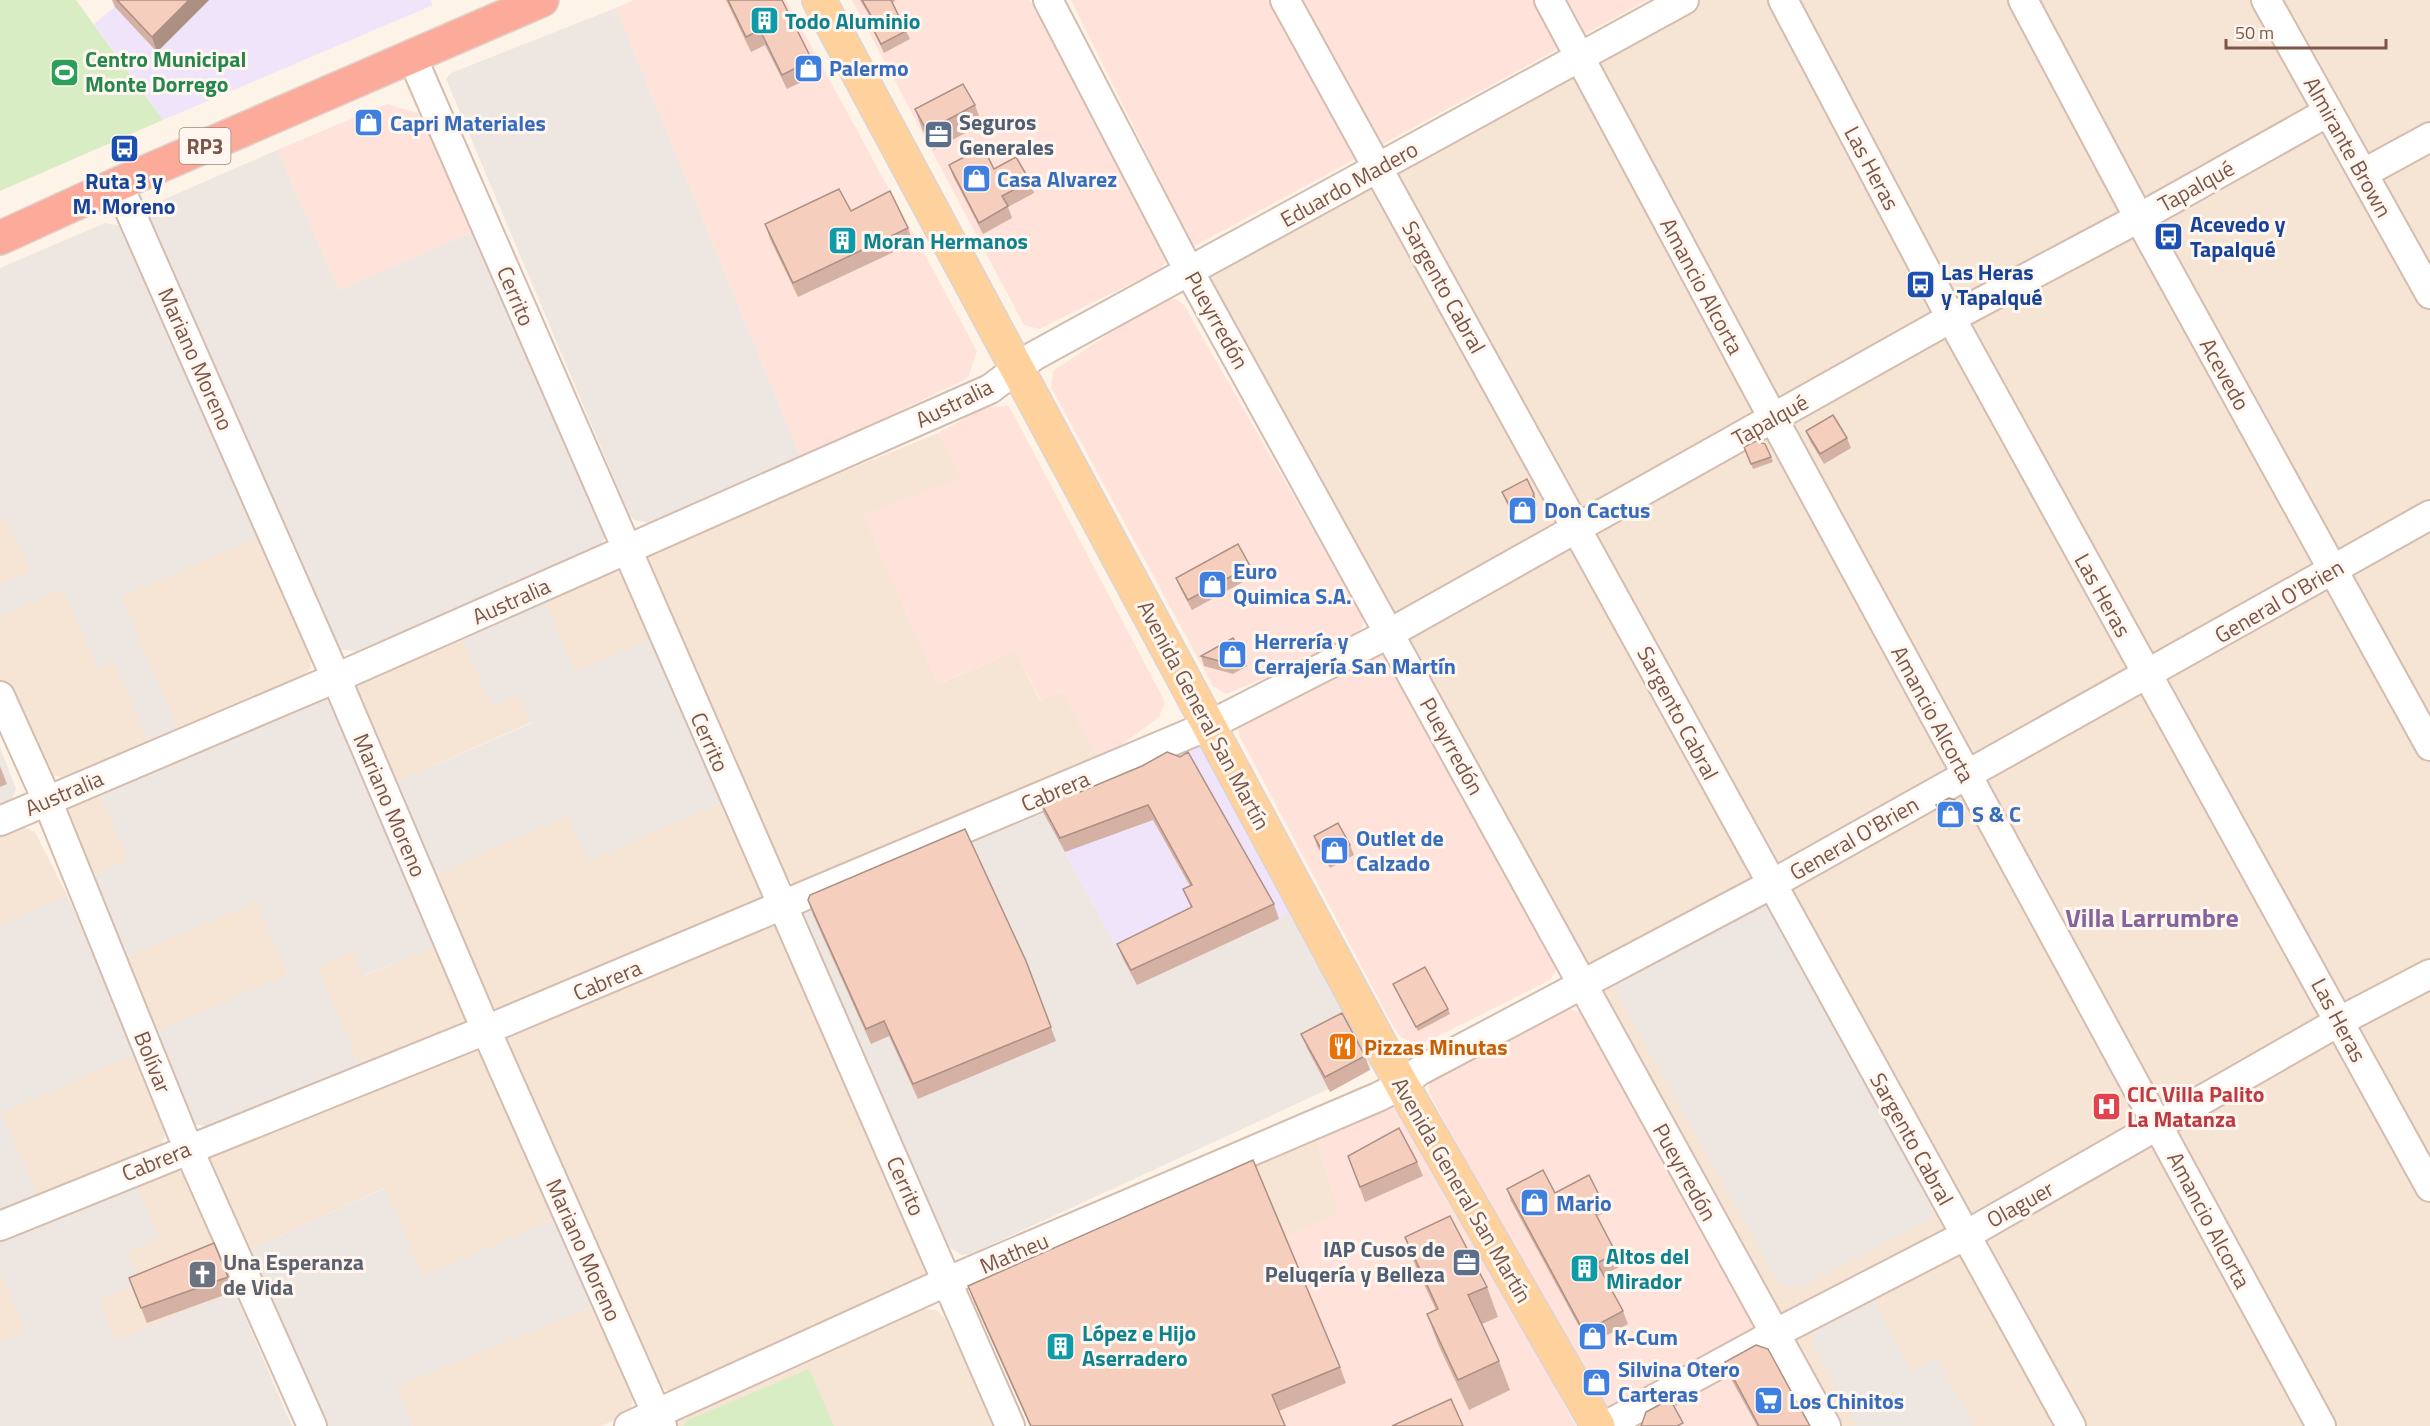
<svg xmlns="http://www.w3.org/2000/svg" width="2430" height="1426" viewBox="0 0 2430 1426" font-family="'Titillium Web',sans-serif">
<style>
.residential{fill:#f6e4d5}
.commercial{fill:#ffe2da}
.industrial{fill:#eee6e1}
.education{fill:#f0e4fb}
.green{fill:#d8edc4}
.lines{fill:none;stroke-linecap:round;stroke-linejoin:round}
.minor-casing{stroke:#d4bcae;stroke-width:32}
.major-casing{stroke:#ddd3d0;stroke-width:36}
.highway-casing{stroke:#ddd3d0;stroke-width:36}
.minor{stroke:#fff;stroke-width:28}
.major{stroke:#ffd29d;stroke-width:33}
.highway{stroke:#fcab9a;stroke-width:33}
.wall{fill:#d4b1a3}
.shaded-wall{fill:#ac9084}
.building{fill:#f6cebd;stroke:#ac9084;stroke-width:1.5}
.labels{text-anchor:middle;dominant-baseline:central;stroke-width:6;stroke-linejoin:round;paint-order:stroke}
.shield{fill:#fff7ef;stroke:#a3867b;stroke-width:1.5}
.shield-label{font-size:21px;font-weight:bold;fill:#7b5649}
.culture-label{font-size:22px;font-weight:bold;fill:#0d838f;stroke:#fff7ef;text-anchor:start}
.leisure-label{font-size:22px;font-weight:bold;fill:#27864d;stroke:#fff7ef;text-anchor:start}
.shop-label{font-size:22px;font-weight:bold;fill:#366cbe;stroke:#fff7ef;text-anchor:start}
.service-label{font-size:22px;font-weight:bold;fill:#4e5e75;stroke:#fff7ef;text-anchor:start}
.street-label{font-size:22px;fill:#7b5649;stroke:#fff7ef}
.transit-label{font-size:22px;font-weight:bold;fill:#164399;stroke:#fff7ef;text-anchor:start}
.food-label{font-size:22px;font-weight:bold;fill:#c56008;stroke:#fff7ef;text-anchor:start}
.health-label{font-size:22px;font-weight:bold;fill:#be3a42;stroke:#fff7ef;text-anchor:start}
.worship-label{font-size:22px;font-weight:bold;fill:#5b616d;stroke:#fff7ef;text-anchor:start}
.quarter-label{font-size:26px;font-weight:bold;fill:#85649e;stroke:#fff7ef}
</style>
<rect width="100%" height="100%" fill="#fef3e7"/>
<g class="residential">
<polygon points="1689,0 2430,0 2430,1426 1837,1426 1207,276"/>
<polygon points="938,433 963,478 864,515 938,684 1016,651 1040,701 1063,692 1100,761 797,886 782,874 646,566 650,555 659,548"/>
<polygon points="8,519 31,571 0,585 0,523"/>
<polygon points="259,537 312,656 310,668 303,677 178,729 121,597"/>
<polygon points="613,569 626,575 654,638 576,673 543,598"/>
<polygon points="63,589 98,668 114,662 149,742 62,777 44,774 0,684 0,616"/>
<polygon points="460,635 492,707 520,695 532,722 392,784 351,685"/>
<polygon points="98,790 129,860 85,879 58,809"/>
<polygon points="726,801 764,893 761,902 495,1011 433,875 568,816 588,861"/>
<polygon points="17,828 26,828 35,832 67,895 0,926 0,835"/>
<polygon points="256,901 288,974 149,1035 121,960"/>
<polygon points="776,922 931,1274 672,1392 657,1387 505,1038 507,1032"/>
<polygon points="437,946 466,1015 465,1022 460,1028 361,1069 318,967 353,952 364,976"/>
<polygon points="479,1048 555,1218 424,1277 384,1188 247,1251 211,1166 210,1156"/>
<polygon points="137,1053 167,1131 161,1146 38,1196 2,1113"/>
<polygon points="1316,1139 1339,1213 1284,1238 1254,1166"/>
<polygon points="176,1169 189,1178 233,1292 116,1341 98,1300 140,1282 127,1252 136,1184"/>
<polygon points="0,1271 26,1331 0,1342"/>
<polygon points="593,1306 634,1393 630,1412 622,1417 601,1426 412,1426 396,1387"/>
<polygon points="924,1309 936,1310 945,1319 994,1426 672,1426 675,1417 681,1414"/>
</g>
<g class="commercial">
<polygon points="634,0 786,0 977,351 968,378 801,458 616,8"/>
<polygon points="852,0 1030,0 1167,247 1167,258 1161,269 1039,329 1024,325"/>
<polygon points="1071,0 1648,0 1193,247"/>
<polygon points="387,104 418,113 475,231 339,290 277,150"/>
<polygon points="1164,297 1176,299 1184,305 1361,614 1363,625 1353,641 1226,694 1213,686 1051,387 1053,371"/>
<polygon points="1009,406 1165,702 1159,717 1100,761 1063,692 1041,701 1016,651 937,684 863,515 962,478 938,433 986,407"/>
<polygon points="1384,645 1557,958 1556,970 1550,980 1424,1043 1411,1042 1401,1037 1393,1026 1239,735 1238,726"/>
<polygon points="1570,1009 1587,1014 1760,1329 1615,1410 1600,1404 1429,1093 1429,1083 1433,1078"/>
<polygon points="1392,1107 1400,1108 1405,1113 1576,1426 1284,1426 1277,1412 1284,1238 1339,1213 1316,1139"/>
<polygon points="1760,1349 1816,1426 1625,1426"/>
</g>
<g class="industrial">
<polygon points="616,8 801,458 649,523 634,520 629,514 446,79 451,73"/>
<polygon points="277,150 339,290 475,231 604,528 605,537 599,548 357,651 340,650 330,644 146,216 149,206"/>
<polygon points="105,223 121,226 259,537 121,597 178,729 149,742 114,662 98,669 63,589 0,616 0,585 31,571 8,520 0,523 0,268"/>
<polygon points="543,598 576,672 654,638 726,801 588,861 568,816 433,875 392,784 532,723 520,695 492,707 460,635"/>
<polygon points="325,698 330,700 437,946 363,976 353,952 318,967 361,1069 217,1128 194,1124 185,1117 149,1035 288,974 256,902 121,960 85,879 128,860 98,790"/>
<polygon points="0,747 16,789 8,807 0,810"/>
<polygon points="1037,801 1137,985 1294,911 1371,1056 1372,1064 1370,1070 971,1254 961,1255 945,1244 794,909"/>
<polygon points="67,895 137,1053 2,1113 38,1196 0,1211 0,926"/>
<polygon points="1766,901 1935,1203 1932,1218 1799,1288 1779,1283 1612,985"/>
<polygon points="136,1184 159,1238 127,1252 141,1282 99,1300 116,1341 234,1291 292,1426 0,1426 0,1342 26,1331 0,1271 0,1241"/>
<polygon points="385,1188 424,1277 555,1218 593,1306 396,1387 412,1426 324,1426 247,1251"/>
<polygon points="1872,1297 1911,1371 1937,1359 1974,1426 1857,1426 1812,1344 1815,1330"/>
</g>
<g class="education">
<polygon points="123,0 430,0 433,5 163,120 94,24"/>
<polygon points="1200,742 1294,911 1137,985 1037,801"/>
</g>
<g class="green">
<polygon points="0,0 76,0 163,120 0,191"/>
<polygon points="809,1369 834,1426 684,1426 686,1421"/>
</g>
<g class="lines">
<defs>
<g id="minor">
<polyline points="1048,0 1189,271 1826,1426"/>
<polyline points="1285,0 2071,1426"/>
<polyline points="1549,0 1773,418 2321,1426"/>
<polyline points="1783,0 1951,318 2430,1187"/>
<polyline points="2023,0 2139,218 2430,746"/>
<polyline points="2266,0 2430,294"/>
<polyline points="412,57 1010,1426"/>
<polyline points="2364,173 2430,137"/>
<polyline points="118,184 336,678 486,1030 662,1426"/>
<polyline points="0,696 47,800 188,1148 312,1426"/>
<polyline points="0,821 336,678 990,389 1034,356 1684,0"/>
<polyline points="0,1226 486,1030 1210,725 1390,633 1951,318 2139,218 2328,112"/>
<polyline points="629,1426 948,1281 1378,1097 1402,1085 1419,1071 1772,884 2430,515"/>
<polyline points="1605,1426 1774,1334 1966,1235 2340,1021 2430,974"/>
</g>
<polyline id="major" points="819,0 1402,1085 1598,1426"/>
<polyline id="highway" points="0,238 118,184 542,0"/>
</defs>
<use href="#minor" class="minor-casing"/>
<use href="#major" class="major-casing"/>
<use href="#highway" class="highway-casing"/>
<use href="#minor" class="minor"/>
<use href="#major" class="major"/>
<use href="#highway" class="highway"/>
</g>
<g class="wall">
<polygon points="112,0 209,0 157,52 115,7"/>
<polygon points="726,0 782,0 812,60 818,74 787,89 765,45 751,52"/>
<polygon points="860,0 895,0 895,1 892,3 910,39 884,53 873,30 869,21 872,20"/>
<polygon points="975,105 982,124 934,150 922,129 915,109"/>
<polygon points="949,165 994,169 1030,181 1034,193 1008,207 1012,218 983,234 953,176"/>
<polygon points="851,211 908,228 913,243 798,297 770,239 765,224"/>
<polygon points="1806,431 1847,438 1851,448 1824,464 1810,441"/>
<polygon points="1744,447 1771,457 1773,462 1753,469"/>
<polygon points="1502,492 1537,504 1533,515 1518,525 1506,502"/>
<polygon points="1250,566 1254,576 1192,610 1180,588 1176,578"/>
<polygon points="1201,656 1244,656 1247,666 1233,674 1204,666"/>
<polygon points="0,766 7,784 0,787"/>
<polygon points="1142,766 1274,904 1279,919 1137,985 1123,959 1117,944 1191,908 1183,889 1190,886 1153,820 1065,852 1044,814 1039,799 1080,792"/>
<polygon points="1936,805 1964,817 1965,822 1949,830"/>
<polygon points="1314,836 1350,845 1354,855 1330,868 1317,846"/>
<polygon points="808,900 1026,961 1056,1041 918,1099 889,1036 871,1044 813,915"/>
<polygon points="1393,984 1448,1009 1450,1014 1418,1031"/>
<polygon points="1301,1034 1365,1056 1370,1070 1330,1092 1307,1048"/>
<polygon points="1348,1156 1417,1162 1423,1176 1365,1202"/>
<polygon points="1507,1189 1555,1193 1601,1199 1606,1212 1597,1216 1616,1253 1621,1266 1603,1275 1623,1311 1628,1324 1589,1345 1511,1201"/>
<polygon points="1405,1237 1487,1287 1498,1317 1482,1324 1499,1361 1510,1390 1469,1410 1438,1344 1427,1314 1436,1310 1416,1267"/>
<polygon points="228,1277 233,1292 147,1323 129,1278"/>
<polygon points="968,1286 1340,1367 1346,1383 1279,1411 1286,1426 1030,1426 974,1302"/>
<polygon points="1725,1362 1810,1426 1757,1426 1730,1377"/>
</g>
<g class="shaded-wall">
<polygon points="189,0 209,0 157,52 152,37"/>
<polygon points="1534,494 1537,504 1533,515 1518,525 1515,515"/>
</g>
<g class="building">
<polygon points="117,0 189,0 152,37"/>
<polygon points="728,0 782,0 812,60 782,75 760,30 746,37"/>
<polygon points="862,0 891,0 906,31 881,44 869,21 873,19"/>
<polygon points="963,84 975,105 927,131 915,109"/>
<polygon points="983,147 994,169 1016,157 1030,181 1002,196 1008,206 979,223 949,165"/>
<polygon points="839,189 851,211 890,191 908,228 793,283 765,224"/>
<polygon points="1833,415 1847,438 1820,454 1806,431"/>
<polygon points="1756,441 1765,444 1771,457 1751,464 1744,447"/>
<polygon points="1527,479 1534,494 1529,505 1515,515 1502,492"/>
<polygon points="1238,544 1250,566 1188,600 1176,578"/>
<polygon points="1233,638 1244,656 1230,664 1201,656"/>
<polygon points="1167,752 1180,757 1188,752 1274,904 1131,970 1117,944 1192,907 1183,889 1192,885 1148,805 1060,838 1039,799 1070,785 1080,792 1142,766"/>
<polygon points="1949,798 1955,800 1964,817 1947,825 1936,805"/>
<polygon points="1338,823 1350,845 1326,858 1314,836"/>
<polygon points="965,829 1026,961 1051,1027 913,1084 884,1021 866,1029 808,900 810,895"/>
<polygon points="1425,967 1448,1009 1416,1027 1393,984"/>
<polygon points="1342,1013 1365,1056 1325,1077 1301,1034"/>
<polygon points="1399,1128 1417,1162 1360,1187 1348,1156"/>
<polygon points="1253,1160 1340,1367 1272,1395 1285,1426 1031,1426 968,1286"/>
<polygon points="1543,1170 1555,1193 1589,1175 1601,1199 1591,1205 1616,1253 1597,1263 1623,1311 1584,1332 1507,1189"/>
<polygon points="1450,1216 1487,1287 1468,1295 1499,1361 1458,1380 1427,1314 1438,1309 1405,1237"/>
<polygon points="214,1243 228,1277 141,1308 129,1278"/>
<polygon points="1756,1345 1768,1349 1810,1426 1759,1426 1725,1362"/>
<polygon points="1451,1399 1463,1426 1392,1426"/>
<polygon points="1670,1399 1683,1423 1677,1426 1641,1426 1646,1412"/>
</g>
<defs>
<symbol id="building-square" viewBox="-11 -11 22 22"><rect x="-9" y="-9" width="18" height="18" rx="4" fill="#0f9aa8" stroke="#fff7ef"/><path d="M-4-6H4V6H1V3H-1V6H-4ZM-2.5-4.3h1.7v1.8h-1.7ZM.8-4.3h1.7v1.8H.8ZM-2.5-1h1.7V.8h-1.7ZM.8-1h1.7V.8H.8Z" fill="#fff"/></symbol>
<symbol id="shop-square" viewBox="-11 -11 22 22"><rect x="-9" y="-9" width="18" height="18" rx="4" fill="#3f7fe0" stroke="#fff7ef"/><path d="M-5-2.5h2.3a2.7 3.5 0 0 1 5.4 0H5L5.5 6h-11ZM-1.5-2.5h3a1.5 2.3 0 0 0-3 0Z" fill="#fff"/></symbol>
<symbol id="stadium-square" viewBox="-11 -11 22 22"><rect x="-9" y="-9" width="18" height="18" rx="4" fill="#2e9e5b" stroke="#fff7ef"/><path d="M0-5a6.5 5 0 1 0 0 10a6.5 5 0 1 0 0-10ZM-3.5-1.8h7v3.6h-7Z" fill="#fff"/></symbol>
<symbol id="office-square" viewBox="-11 -11 22 22"><rect x="-9" y="-9" width="18" height="18" rx="4" fill="#5c6f8a" stroke="#fff7ef"/><path d="M-6-3h4V-5.5h4V-3h4V5H-6ZM-1-4.5V-3h2v-1.5ZM-6 0V1H6V0Z" fill="#fff"/></symbol>
<symbol id="bus-square" viewBox="-11 -11 22 22"><rect x="-9" y="-9" width="18" height="18" rx="4" fill="#1a4fb4" stroke="#fff7ef"/><path d="M-5-6H5V4H4V6H2V4H-2V6H-4V4H-5ZM-3.5-4V0h7V-4ZM-3.5 1.2v1.5H-2V1.2ZM2 1.2v1.5H3.5V1.2Z" fill="#fff"/></symbol>
<symbol id="restaurant-square" viewBox="-11 -11 22 22"><rect x="-9" y="-9" width="18" height="18" rx="4" fill="#e8710a" stroke="#fff7ef"/><path d="M-5-6h1v4h1v-4h1v4h1v-4h1v5L-1.5 .5V6h-2V.5L-5-1ZM5-6V6H3V1.5H1.5Q1.5-4 5-6Z" fill="#fff"/></symbol>
<symbol id="hospital-square" viewBox="-11 -11 22 22"><rect x="-9" y="-9" width="18" height="18" rx="4" fill="#e0444e" stroke="#fff7ef"/><path d="M-5-5h3v3.5h4V-5h3V5h-3V1.5h-4V5h-3Z" fill="#fff"/></symbol>
<symbol id="church-square" viewBox="-11 -11 22 22"><rect x="-9" y="-9" width="18" height="18" rx="4" fill="#6b7280" stroke="#fff7ef"/><path d="M-1.2-6h2.4v3.5h3.3v2.4h-3.3V6h-2.4V-.1h-3.3v-2.4h3.3Z" fill="#fff"/></symbol>
<symbol id="supermarket-square" viewBox="-11 -11 22 22"><rect x="-9" y="-9" width="18" height="18" rx="4" fill="#3f7fe0" stroke="#fff7ef"/><path d="M-6-5.5h2.5l.6 2H6L4.5 2H-2.5L-4.4-4H-6ZM-1.5 3.2a1.3 1.3 0 1 0 .1 0ZM3 3.2a1.3 1.3 0 1 0 .1 0Z" fill="#fff"/></symbol>
</defs>
<g fill-rule="evenodd">
<use href="#building-square" x="748" y="4" width="33" height="33"/>
<use href="#shop-square" x="792" y="52" width="33" height="33"/>
<use href="#stadium-square" x="48" y="56" width="33" height="33"/>
<use href="#shop-square" x="352" y="106" width="33" height="33"/>
<use href="#office-square" x="922" y="118" width="33" height="33"/>
<use href="#bus-square" x="108" y="132" width="33" height="33"/>
<use href="#shop-square" x="960" y="162" width="33" height="33"/>
<use href="#bus-square" x="2152" y="220" width="33" height="33"/>
<use href="#building-square" x="826" y="224" width="33" height="33"/>
<use href="#bus-square" x="1904" y="268" width="33" height="33"/>
<use href="#shop-square" x="1506" y="494" width="33" height="33"/>
<use href="#shop-square" x="1196" y="568" width="33" height="33"/>
<use href="#shop-square" x="1216" y="638" width="33" height="33"/>
<use href="#shop-square" x="1934" y="798" width="33" height="33"/>
<use href="#shop-square" x="1318" y="834" width="33" height="33"/>
<use href="#restaurant-square" x="1326" y="1030" width="33" height="33"/>
<use href="#hospital-square" x="2090" y="1090" width="33" height="33"/>
<use href="#shop-square" x="1518" y="1186" width="33" height="33"/>
<use href="#office-square" x="1450" y="1246" width="33" height="33"/>
<use href="#building-square" x="1568" y="1252" width="33" height="33"/>
<use href="#church-square" x="186" y="1258" width="33" height="33"/>
<use href="#shop-square" x="1576" y="1320" width="33" height="33"/>
<use href="#building-square" x="1044" y="1330" width="33" height="33"/>
<use href="#shop-square" x="1580" y="1366" width="33" height="33"/>
<use href="#supermarket-square" x="1752" y="1384" width="33" height="33"/>
</g>
<g class="labels">
<rect class="shield" x="179.5" y="128" width="51" height="36" rx="4.5"/>
<g class="shield-label">
<text x="205" y="146">RP3</text>
</g>
<g class="culture-label">
<text x="785" y="21">Todo Aluminio</text>
<text x="863" y="241">Moran Hermanos</text>
<text x="1606" y="1256">Altos del<tspan x="1606" dy="25">Mirador</tspan></text>
<text x="1082" y="1333">López e Hijo<tspan x="1082" dy="25">Aserradero</tspan></text>
</g>
<g class="leisure-label">
<text x="85" y="59">Centro Municipal<tspan x="85" dy="25">Monte Dorrego</tspan></text>
</g>
<g class="shop-label">
<text x="829" y="68">Palermo</text>
<text x="390" y="123">Capri Materiales</text>
<text x="997" y="179">Casa Alvarez</text>
<text x="1544" y="510">Don Cactus</text>
<text x="1233" y="571">Euro<tspan x="1233" dy="25">Quimica S.A.</tspan></text>
<text x="1254" y="641">Herrería y<tspan x="1254" dy="25">Cerrajería San Martín</tspan></text>
<text x="1972" y="814">S &amp; C</text>
<text x="1356" y="838">Outlet de<tspan x="1356" dy="25">Calzado</tspan></text>
<text x="1556" y="1203">Mario</text>
<text x="1614" y="1337">K-Cum</text>
<text x="1618" y="1369">Silvina Otero<tspan x="1618" dy="25">Carteras</tspan></text>
<text x="1789" y="1401">Los Chinitos</text>
</g>
<g class="service-label">
<text x="959" y="122">Seguros<tspan x="959" dy="25">Generales</tspan></text>
<text x="1445" y="1249" text-anchor="end">IAP Cusos de<tspan x="1445" dy="25">Peluqería y Belleza</tspan></text>
</g>
<g class="street-label">
<text transform="translate(2348 147) rotate(61)">Almirante Brown</text>
<text transform="translate(1872 168) rotate(62)">Las Heras</text>
<text transform="translate(1349 184) rotate(-29)">Eduardo Madero</text>
<text transform="translate(2196 186) rotate(-29)">Tapalqué</text>
<text transform="translate(1702 286) rotate(62)">Amancio Alcorta</text>
<text transform="translate(1444 287) rotate(61)">Sargento Cabral</text>
<text transform="translate(516 296) rotate(67)">Cerrito</text>
<text transform="translate(1217 320) rotate(61)">Pueyrredón</text>
<text transform="translate(196 359) rotate(66)">Mariano Moreno</text>
<text transform="translate(2225 374) rotate(61)">Acevedo</text>
<text transform="translate(954 403) rotate(-26)">Australia</text>
<text transform="translate(1770 420) rotate(-29)">Tapalqué</text>
<text transform="translate(2103 595) rotate(61)">Las Heras</text>
<text transform="translate(511 601) rotate(-24)">Australia</text>
<text transform="translate(2279 601) rotate(-30)">General O'Brien</text>
<text transform="translate(1678 713) rotate(62)">Sargento Cabral</text>
<text transform="translate(1933 714) rotate(62)">Amancio Alcorta</text>
<text transform="translate(1204 715) rotate(62)">Avenida General San Martín</text>
<text transform="translate(710 742) rotate(66)">Cerrito</text>
<text transform="translate(1452 746) rotate(61)">Pueyrredón</text>
<text transform="translate(1055 791) rotate(-23)">Cabrera</text>
<text transform="translate(64 793) rotate(-23)">Australia</text>
<text transform="translate(390 805) rotate(67)">Mariano Moreno</text>
<text transform="translate(1854 838) rotate(-30)">General O'Brien</text>
<text transform="translate(607 980) rotate(-23)">Cabrera</text>
<text transform="translate(2339 1020) rotate(62)">Las Heras</text>
<text transform="translate(153 1062) rotate(68)">Bolívar</text>
<text transform="translate(1912 1139) rotate(61)">Sargento Cabral</text>
<text transform="translate(156 1161) rotate(-22)">Cabrera</text>
<text transform="translate(1685 1172) rotate(61)">Pueyrredón</text>
<text transform="translate(906 1186) rotate(66)">Cerrito</text>
<text transform="translate(1462 1190) rotate(60)">Avenida General San Martín</text>
<text transform="translate(2020 1204) rotate(-29)">Olaguer</text>
<text transform="translate(2209 1220) rotate(62)">Amancio Alcorta</text>
<text transform="translate(584 1250) rotate(66)">Mariano Moreno</text>
<text transform="translate(1014 1253) rotate(-23)">Matheu</text>
</g>
<g class="transit-label">
<text x="124" y="181" text-anchor="middle">Ruta 3 y<tspan x="124" dy="25">M. Moreno</tspan></text>
<text x="2190" y="224">Acevedo y<tspan x="2190" dy="25">Tapalqué</tspan></text>
<text x="1941" y="272">Las Heras<tspan x="1941" dy="25">y Tapalqué</tspan></text>
</g>
<g class="food-label">
<text x="1364" y="1047">Pizzas Minutas</text>
</g>
<g class="health-label">
<text x="2127" y="1094">CIC Villa Palito<tspan x="2127" dy="25">La Matanza</tspan></text>
</g>
<g class="worship-label">
<text x="223" y="1262">Una Esperanza<tspan x="223" dy="25">de Vida</tspan></text>
</g>
<g class="quarter-label">
<text x="2152" y="917">Villa Larrumbre</text>
</g>
</g>
<path d="M2226 39v9h160v-9" fill="none" stroke="#7b5649" stroke-width="3"/>
<text x="2235" y="39" font-size="18" fill="#7b5649" stroke="#fff7ef" stroke-width="4.5" paint-order="stroke">50 m</text>
</svg>
